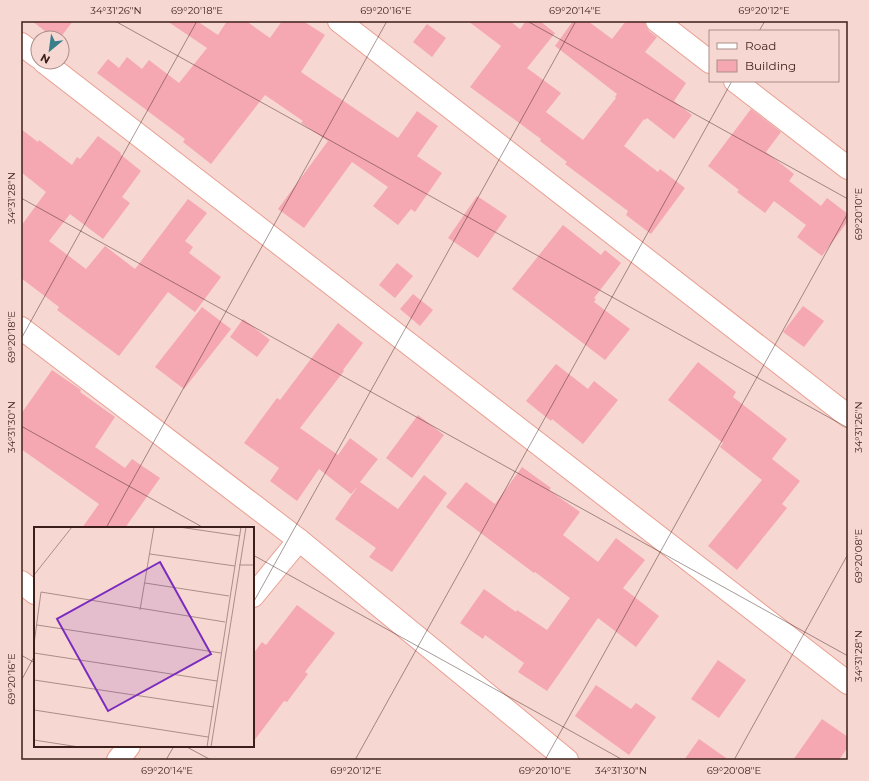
<svg xmlns="http://www.w3.org/2000/svg" width="869" height="781" viewBox="0 0 869 781" font-family="Montserrat,sans-serif">
<style>
.building{fill:#f5a8b2}
.lines{fill:none;stroke-linecap:round;stroke-linejoin:round}
.street-casing{stroke:#e89f91;stroke-width:24}
.street{stroke:#fff;stroke-width:22}
.ticks{fill:none;stroke:#3c1f1a;stroke-width:1;stroke-opacity:0.45}
.inset-road{fill:none;stroke:#ac8d88;stroke-width:1}
.view{fill:#7b2cbf;fill-opacity:0.15;stroke:#7b2cbf;stroke-width:2}
.inset-edge{fill:none;stroke:#3c1f1a;stroke-width:2}
.neatline{fill:none;stroke:#3c1f1a;stroke-width:1.5}
.ticks-label{font-size:10px;text-anchor:middle;fill:#3c1f1a}
</style>
<rect width="100%" height="100%" fill="#f7d7d1"/>
<g class="building">
<polygon points="32,21 73,21 60,38 54,38"/>
<polygon points="167,21 197,21 218,35 227,21 246,21 270,38 282,21 303,21 325,35 301,72 398,138 417,111 438,126 417,156 442,173 415,212 411,209 398,225 373,206 388,187 352,162 304,228 278,209 328,141 301,123 303,121 265,95 211,164 183,142 185,139 97,73 108,59 119,68 127,57 142,69 149,60 179,83 207,48"/>
<polygon points="468,21 510,21 520,29 526,21 540,21 555,33 527,68 561,93 546,112 583,140 616,98 615,97 617,94 555,46 573,21 588,21 612,39 626,21 645,21 646,26 649,31 657,37 645,52 686,83 674,101 692,115 674,139 647,118 645,120 644,119 624,146 658,172 660,169 685,188 651,234 626,215 628,211 565,164 567,162 540,141 541,139 470,87 501,46"/>
<polygon points="427,24 446,38 432,57 413,42"/>
<polygon points="751,109 781,132 766,152 794,174 789,181 821,206 827,198 848,214 848,221 822,256 797,237 806,225 774,201 765,213 737,192 739,190 708,166"/>
<polygon points="21,129 38,142 39,140 72,165 77,157 80,159 98,136 121,153 120,154 141,171 122,197 130,203 103,239 70,214 49,241 86,269 105,246 135,269 188,199 207,213 185,241 193,247 189,253 221,277 195,312 168,292 119,356 57,310 59,307 21,278 21,226 46,192 21,172"/>
<polygon points="477,196 507,216 478,258 448,238"/>
<polygon points="563,225 601,255 605,250 621,263 594,298 596,299 594,302 630,329 605,360 512,289"/>
<polygon points="397,263 413,276 395,298 379,285"/>
<polygon points="413,294 433,310 420,326 400,309"/>
<polygon points="803,306 824,321 804,347 783,332"/>
<polygon points="202,307 231,329 184,389 155,367"/>
<polygon points="243,319 270,340 257,357 230,337"/>
<polygon points="338,323 363,343 343,370 344,371 300,428 338,455 350,438 378,459 360,482 398,509 424,475 447,493 392,572 369,557 376,548 335,519 358,486 351,494 319,469 297,501 270,481 279,468 244,443 277,398 280,400"/>
<polygon points="698,362 736,392 733,397 787,439 772,459 800,481 782,504 787,508 737,570 708,546 762,480 720,447 723,443 668,400"/>
<polygon points="556,364 588,389 594,381 618,400 583,444 552,419 551,421 526,401"/>
<polygon points="52,370 81,390 80,392 115,417 95,447 125,468 132,459 160,478 125,528 82,528 99,504 21,449 21,414"/>
<polygon points="418,415 444,435 412,478 386,458"/>
<polygon points="522,467 551,488 549,490 580,512 563,535 598,562 616,538 645,560 623,588 659,616 636,647 598,618 547,691 518,672 524,663 485,635 483,639 460,623 484,589 516,612 517,610 547,630 570,598 535,572 534,573 446,507 466,482 495,504"/>
<polygon points="297,605 335,633 305,672 308,674 287,702 284,701 253,742 253,654 262,642 266,645"/>
<polygon points="718,660 746,680 719,718 691,699"/>
<polygon points="596,685 631,709 636,703 656,717 629,755 575,716"/>
<polygon points="822,719 848,737 848,747 839,760 793,760"/>
<polygon points="699,739 729,760 684,760"/>
</g>
<g class="lines">
<defs>
<g id="street">
<polyline points="339,21 848,416"/>
<polyline points="657,21 710,62"/>
<polyline points="21,44 38,57"/>
<polyline points="44,62 848,683"/>
<polyline points="735,81 848,168"/>
<polyline points="21,328 299,540 567,760"/>
<polyline points="21,582 35,593"/>
<polyline points="253,596 299,540"/>
<polyline points="118,760 129,746"/>
</g>
</defs>
<use href="#street" class="street-casing"/>
<use href="#street" class="street"/>
</g>
<path class="ticks" d="M 115,21 L 848,428M 527,21 L 848,199M 759,31 L 765,21M 21,198 L 848,656M 21,339 L 197,21M 21,426 L 204,528M 106,528 L 387,21M 253,555 L 623,760M 253,603 L 576,21M 21,655 L 35,663M 21,681 L 35,655M 185,746 L 211,760M 166,760 L 174,746M 355,760 L 732,81M 545,760 L 848,213M 734,760 L 848,554"/>
<g transform="translate(34 527)">
<rect width="220" height="220" fill="#f7d7d1"/>
<path class="inset-road" d="M 145,0 L 206,9M 116,27 L 201,39M 205,38 L 220,38M 0,48 L 38,0M 111,56 L 195,69M 106,83 L 120,0M 3,98 L 187,126M 0,117 L 7,65 L 191,95M 0,126 L 183,154M 0,153 L 180,180M 0,183 L 174,210M 0,213 L 45,220M 173,220 L 207,0M 177,220 L 212,0"/>
<path class="view" d="M 126,35 L 177,127 L 74,184 L 23,92 Z"/>
<rect width="220" height="220" class="inset-edge"/>
</g>
<rect width="869" height="781" fill="none" stroke="#f7d7d1" stroke-width="44"/>
<rect x="709" y="30" width="130" height="52" fill="#f7d7d1" stroke="#ac8d88"/>
<rect x="717" y="43" width="20" height="6" fill="#ffffff" stroke="#ac8d88"/>
<text x="745" y="50" font-size="12" fill="#3c1f1a">Road</text>
<rect x="717" y="60" width="20" height="12" fill="#f5a8b2" stroke="#ac8d88"/>
<text x="745" y="70" font-size="12" fill="#3c1f1a">Building</text>
<g transform="translate(50 50) rotate(209)"><circle r="19" fill="#f7d7d1" stroke="#ac8d88"/>
<path d="M0-3L7 15L0 10L-7 15Z" fill="#3a7f8c"/>
<text y="-6" font-size="11" font-weight="bold" text-anchor="middle" fill="#3c1f1a">N</text>
</g>
<rect x="22" y="22" width="825" height="737" class="neatline"/>
<g class="ticks-label">
<text x="116" y="14">34°31'26"N</text>
<text x="197" y="14">69°20'18"E</text>
<text x="386" y="14">69°20'16"E</text>
<text x="575" y="14">69°20'14"E</text>
<text x="764" y="14">69°20'12"E</text>
<text transform="translate(11 198) rotate(-90)" y="4">34°31'28"N</text>
<text transform="translate(858 214) rotate(-90)" y="4">69°20'10"E</text>
<text transform="translate(11 337) rotate(-90)" y="4">69°20'18"E</text>
<text transform="translate(11 427) rotate(-90)" y="4">34°31'30"N</text>
<text transform="translate(858 427) rotate(-90)" y="4">34°31'26"N</text>
<text transform="translate(858 556) rotate(-90)" y="4">69°20'08"E</text>
<text transform="translate(858 656) rotate(-90)" y="4">34°31'28"N</text>
<text transform="translate(11 679) rotate(-90)" y="4">69°20'16"E</text>
<text x="167" y="774">69°20'14"E</text>
<text x="356" y="774">69°20'12"E</text>
<text x="545" y="774">69°20'10"E</text>
<text x="621" y="774">34°31'30"N</text>
<text x="734" y="774">69°20'08"E</text>
</g>
</svg>
